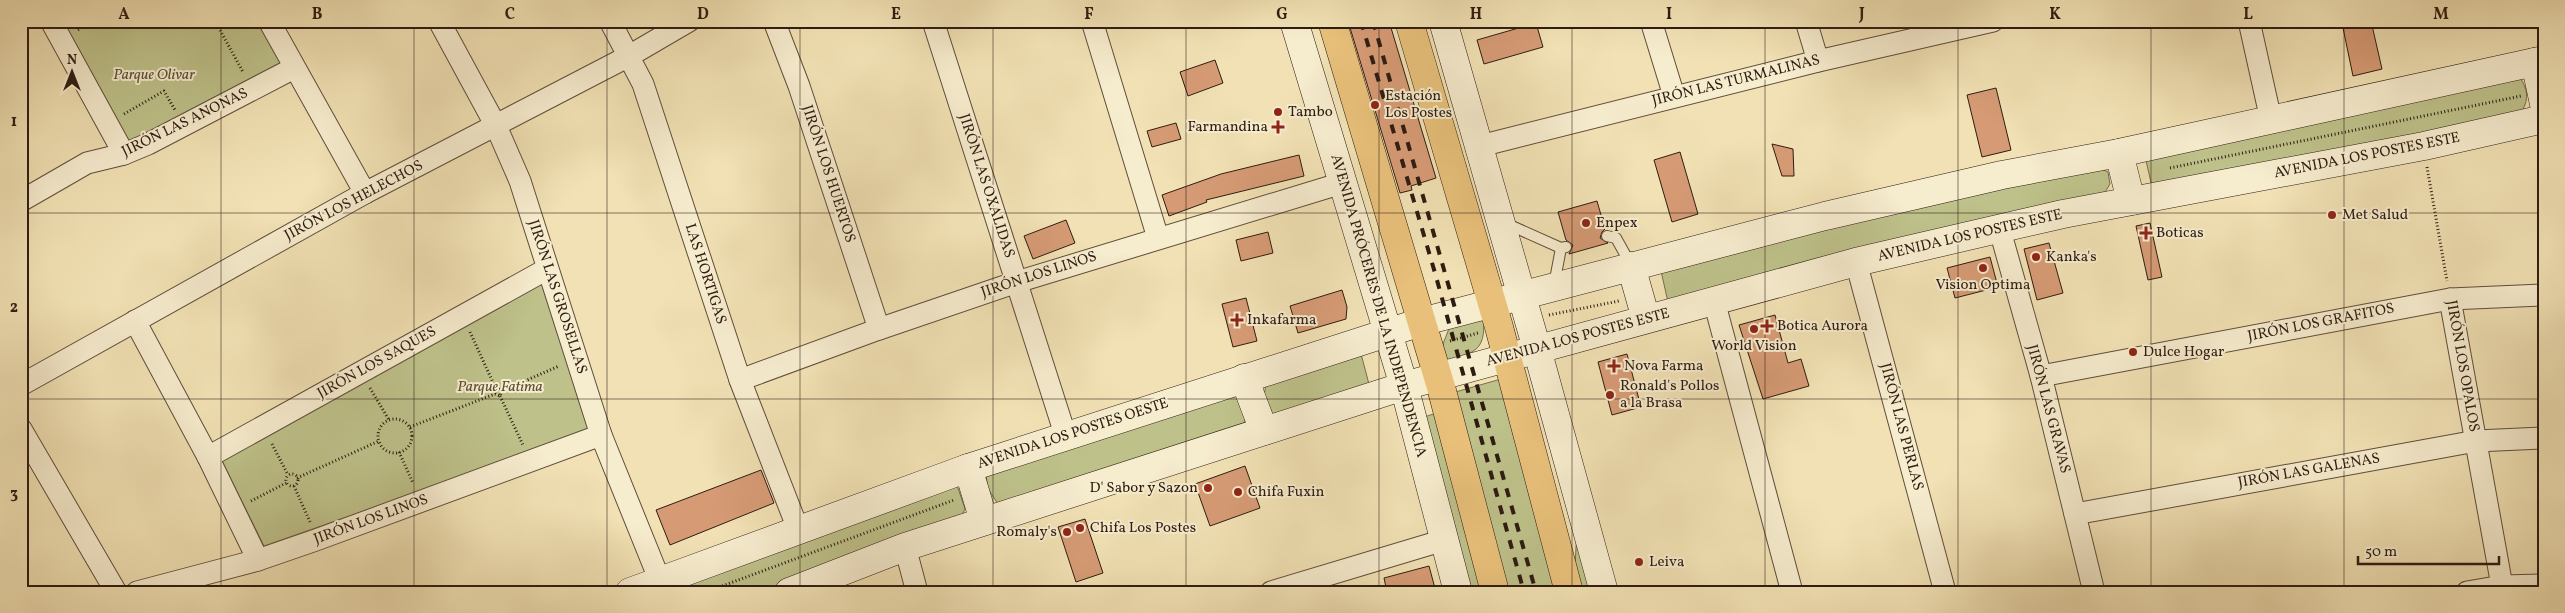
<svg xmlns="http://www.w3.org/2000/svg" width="2565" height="613" viewBox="0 0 2565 613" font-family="Vollkorn,serif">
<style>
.green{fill:#bec18a;stroke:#766e4e}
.building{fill:#d69b75;stroke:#2e1c12}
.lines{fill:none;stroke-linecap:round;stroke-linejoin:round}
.service-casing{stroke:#5f4d3a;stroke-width:12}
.minor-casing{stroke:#5f4d3a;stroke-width:23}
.secondary-casing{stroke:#2e1c12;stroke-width:29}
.primary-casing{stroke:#2e1c12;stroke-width:29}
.path{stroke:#2e1c12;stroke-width:3;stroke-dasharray:1 2.5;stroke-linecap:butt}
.service{stroke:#f6ecce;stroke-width:10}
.minor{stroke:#f6ecce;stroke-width:21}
.secondary{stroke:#f6ecce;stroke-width:28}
.primary{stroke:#e8c07a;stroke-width:28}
.rail{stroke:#2e1c12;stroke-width:4;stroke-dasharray:9 9;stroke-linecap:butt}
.grid{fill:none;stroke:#2e1c12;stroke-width:1;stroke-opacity:0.55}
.poi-dot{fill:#8f2418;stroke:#f6ecce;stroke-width:2}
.labels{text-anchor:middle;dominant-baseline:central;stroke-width:4;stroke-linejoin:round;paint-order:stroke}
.park-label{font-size:15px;font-style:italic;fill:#594e36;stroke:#f6ecce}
.street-label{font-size:15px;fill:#2e1c12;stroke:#f6ecce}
.poi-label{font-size:15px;fill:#2e1c12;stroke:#f6ecce;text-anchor:start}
.neatline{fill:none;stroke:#2e1c12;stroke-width:2}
.grid-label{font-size:16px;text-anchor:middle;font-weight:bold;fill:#2e1c12}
</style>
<rect width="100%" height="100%" fill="#f1e1b4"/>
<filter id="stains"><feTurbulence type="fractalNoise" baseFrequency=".004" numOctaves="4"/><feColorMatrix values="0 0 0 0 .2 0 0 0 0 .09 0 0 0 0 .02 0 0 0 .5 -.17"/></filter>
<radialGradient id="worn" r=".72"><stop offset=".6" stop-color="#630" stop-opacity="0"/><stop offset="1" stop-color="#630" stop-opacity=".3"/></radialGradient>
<g class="green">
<polygon points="63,21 264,21 286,62 131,148"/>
<path d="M 2518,75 C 2528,88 2530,100 2520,114 L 2152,187 L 2145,156 Z"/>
<polygon points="2098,167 2108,172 2110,184 2104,194 1668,302 1661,271 1841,218"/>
<polygon points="541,282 592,431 264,546 221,459"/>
<path d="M 1483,312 C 1487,350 1477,353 1444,361 L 1443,344 L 1450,326 Z"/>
<path d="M 1360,350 L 1370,388 L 1279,416 L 1269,412 C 1264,400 1262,392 1269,380 Z"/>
<polygon points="1501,379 1559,592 1505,592 1452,393"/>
<path d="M 1232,391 C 1244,401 1248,415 1243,430 L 998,504 L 988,489 L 986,475 Z"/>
<polygon points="1436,413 1484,592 1469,592 1422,418"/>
<polygon points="947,483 958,488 965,509 960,519 768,592 659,592"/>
<polygon points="1577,529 1594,592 1582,592 1575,567"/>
</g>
<g class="building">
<polygon points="1348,21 1389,21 1436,178 1411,186 1412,190 1400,193"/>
<polygon points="2371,21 2382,69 2353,76 2343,28"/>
<polygon points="1536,23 1543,47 1484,64 1477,40"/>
<polygon points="1215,60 1223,83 1188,96 1180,72"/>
<polygon points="1996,88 2011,150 1982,157 1967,95"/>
<polygon points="1176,123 1181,139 1152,147 1147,131"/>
<polygon points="1772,144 1793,149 1794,176 1782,176"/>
<polygon points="1680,152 1698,214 1672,222 1654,160"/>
<polygon points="1299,155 1304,176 1206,200 1207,202 1169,216 1162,195 1221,174"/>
<polygon points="1597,201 1605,229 1602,232 1600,238 1608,243 1569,254 1573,245 1566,240 1558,212"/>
<polygon points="1066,220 1075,243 1033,259 1024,236"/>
<polygon points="2150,223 2162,277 2148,280 2136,226"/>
<polygon points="1268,232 1273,253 1241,261 1236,240"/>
<polygon points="2049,243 2063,293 2037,300 2024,249"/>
<polygon points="1990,257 1998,287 1955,298 1947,268"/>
<polygon points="1342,290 1347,307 1346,319 1298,333 1290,306"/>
<polygon points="1246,298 1257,341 1233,347 1222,304"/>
<polygon points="1775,315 1788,363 1801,359 1809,386 1763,399 1739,325"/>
<polygon points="1627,354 1641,407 1612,415 1598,362"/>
<polygon points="1245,466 1260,508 1210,526 1195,484"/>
<polygon points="761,470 774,503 670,545 656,510"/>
<polygon points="1085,519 1103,573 1076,582 1058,527"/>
<polygon points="1429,566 1436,592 1387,592 1384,578"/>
</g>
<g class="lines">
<defs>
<g id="service">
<polyline points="1505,223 1561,248"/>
<polyline points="1607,236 1616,238 1631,265"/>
<polyline points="1554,285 1561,248 1566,247"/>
</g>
<g id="minor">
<polyline points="51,21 124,154"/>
<polyline points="269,21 365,193"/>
<polyline points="439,21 496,126 520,181 601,435 660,581"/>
<polyline points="610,21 643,84 740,380 798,529"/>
<polyline points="774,21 799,86 879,329"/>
<polyline points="933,21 1066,437"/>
<polyline points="1092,21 1158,238"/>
<polyline points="1651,21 1674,96"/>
<polyline points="1806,21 1818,61"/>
<polyline points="2249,21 2271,120"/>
<polyline points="1480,146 1818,61 1993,21"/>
<polyline points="21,201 87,163 124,154 148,144 294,68"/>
<polyline points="1999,227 2041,376 2094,592"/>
<polyline points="1856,262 1945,592"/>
<polyline points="2450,299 2502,586"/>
<polyline points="1714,301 1792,592"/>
<polyline points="135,321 208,457 258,560"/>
<polyline points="2041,376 2450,299 2544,295"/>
<polyline points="740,380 879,329 1017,282 1342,183"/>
<polyline points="21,385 365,193 629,56 689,21"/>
<polyline points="21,429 116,592"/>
<polyline points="208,457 547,269"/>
<polyline points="2075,514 2476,441 2544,438"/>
<polyline points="905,547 917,592"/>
<polyline points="137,592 258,560 316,540 601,435"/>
<polyline points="1271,592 1444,540"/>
<polyline points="2467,592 2502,586 2544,585"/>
</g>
<g id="secondary">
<polyline points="1294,21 1404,386 1458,592"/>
<polyline points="1443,21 1537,349 1604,592"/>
<polyline points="2535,62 2544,104"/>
<polyline points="2119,153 2131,201"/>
<polyline points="1631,266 1646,319"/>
<polyline points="1244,378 1264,431"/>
<polyline points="968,468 984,521"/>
<polyline points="630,592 968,468 1421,322 1825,216 2002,175 2119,153 2544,60"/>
<polyline points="789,592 905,547 1404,386 1856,262 2063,214 2424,146 2544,119"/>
</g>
<g id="primary">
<polyline points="1332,21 1441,387 1495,592"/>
<polyline points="1409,21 1499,327 1569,592"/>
</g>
</defs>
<use href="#service" class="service-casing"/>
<use href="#minor" class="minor-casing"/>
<use href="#secondary" class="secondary-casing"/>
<use href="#primary" class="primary-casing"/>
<g class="path">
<polyline points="215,21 243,72"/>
<polyline points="78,30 92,21"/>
<polyline points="124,114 164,91 175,110"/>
<polyline points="2427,167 2447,281"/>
<polyline points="2170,168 2521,96"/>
<polyline points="1549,315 1619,301"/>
<polyline points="470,332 496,389"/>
<polyline points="1450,341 1478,333"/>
<polyline points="370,388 389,420"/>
<polyline points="502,391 559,366"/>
<polyline points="500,396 523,445"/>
<circle cx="395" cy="436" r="17"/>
<polyline points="410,427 495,394 500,396 502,390 496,389 495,394"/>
<polyline points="272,444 288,475"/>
<polyline points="399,452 413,483"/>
<circle cx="292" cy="480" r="6"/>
<polyline points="297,478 379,441"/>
<polyline points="294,486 310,522"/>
<polyline points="251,501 286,483"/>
<polyline points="706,592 954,500"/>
</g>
<use href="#service" class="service"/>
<use href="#minor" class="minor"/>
<use href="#secondary" class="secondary"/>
<use href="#primary" class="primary"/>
<g class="rail">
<polyline points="1361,21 1435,273 1524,592"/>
<polyline points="1373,21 1536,592"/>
</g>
</g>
<path class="grid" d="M 221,21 L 221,592M 414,21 L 414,592M 607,21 L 607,592M 800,21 L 800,592M 993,21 L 993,592M 1186,21 L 1186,592M 1379,21 L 1379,592M 1572,21 L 1572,592M 1765,21 L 1765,592M 1958,21 L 1958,592M 2151,21 L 2151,592M 2344,21 L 2344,592M 21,213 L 2544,213M 21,399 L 2544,399"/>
<g class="poi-dot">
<circle cx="1375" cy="105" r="5"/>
<circle cx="1278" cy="112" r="5"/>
<path d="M1275.5 119.5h5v5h5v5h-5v5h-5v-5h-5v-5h5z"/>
<circle cx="2332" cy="215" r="5"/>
<circle cx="1586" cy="223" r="5"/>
<path d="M2143.5 225.5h5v5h5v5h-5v5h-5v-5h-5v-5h5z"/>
<circle cx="2036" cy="257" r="5"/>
<circle cx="1983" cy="268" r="5"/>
<path d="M1234.5 312.5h5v5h5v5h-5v5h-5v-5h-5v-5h5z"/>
<path d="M1764.5 318.5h5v5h5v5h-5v5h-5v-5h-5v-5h5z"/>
<circle cx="1754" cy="329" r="5"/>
<circle cx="2133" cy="352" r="5"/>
<path d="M1611.5 358.5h5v5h5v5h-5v5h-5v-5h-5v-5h5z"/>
<circle cx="1610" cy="395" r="5"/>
<circle cx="1208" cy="488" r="5"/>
<circle cx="1238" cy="492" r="5"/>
<circle cx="1080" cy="528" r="5"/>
<circle cx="1067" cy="532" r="5"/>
<circle cx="1639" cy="562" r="5"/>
</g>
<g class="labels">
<g class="park-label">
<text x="154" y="75">Parque Olivar</text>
<text x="500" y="387">Parque Fatima</text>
</g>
<g class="street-label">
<text transform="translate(1736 81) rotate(-14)">JIRÓN LAS TURMALINAS</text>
<text transform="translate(185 123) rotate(-26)">JIRÓN LAS ANONAS</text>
<text transform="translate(2367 156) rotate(-11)">AVENIDA LOS POSTES ESTE</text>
<text transform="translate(828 174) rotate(72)">JIRÓN LOS HUERTOS</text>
<text transform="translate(986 186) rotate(72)">JIRÓN LAS OXALIDAS</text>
<text transform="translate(354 201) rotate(-28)">JIRÓN LOS HELECHOS</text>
<text transform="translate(1970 236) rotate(-13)">AVENIDA LOS POSTES ESTE</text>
<text transform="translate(705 274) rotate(72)">LAS HORTIGAS</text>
<text transform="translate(1039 275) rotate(-18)">JIRÓN LOS LINOS</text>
<text transform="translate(557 297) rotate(72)">JIRÓN LAS GROSELLAS</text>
<text transform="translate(1378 306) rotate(74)">AVENIDA PRÓCERES DE LA INDEPENDENCIA</text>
<text transform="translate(2321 323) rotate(-11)">JIRÓN LOS GRAFITOS</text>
<text transform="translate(1578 338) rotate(-15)">AVENIDA LOS POSTES ESTE</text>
<text transform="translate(377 363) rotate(-29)">JIRÓN LOS SAQUES</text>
<text transform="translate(2462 366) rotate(80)">JIRÓN LOS OPALOS</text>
<text transform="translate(2048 409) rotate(75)">JIRÓN LAS GRAVAS</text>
<text transform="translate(1901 427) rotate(75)">JIRÓN LAS PERLAS</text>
<text transform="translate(1073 434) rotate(-18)">AVENIDA LOS POSTES OESTE</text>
<text transform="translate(2309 471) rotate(-10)">JIRÓN LAS GALENAS</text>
<text transform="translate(371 520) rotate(-20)">JIRÓN LOS LINOS</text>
</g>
<g class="poi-label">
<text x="1385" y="96">Estación<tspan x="1385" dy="17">Los Postes</tspan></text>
<text x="1288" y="112">Tambo</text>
<text x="1268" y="127" text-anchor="end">Farmandina</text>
<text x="2342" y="215">Met Salud</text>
<text x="1596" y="223">Enpex</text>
<text x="2156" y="233">Boticas</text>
<text x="2046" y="257">Kanka's</text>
<text x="1983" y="285" text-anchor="middle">Vision Optima</text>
<text x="1247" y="320">Inkafarma</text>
<text x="1777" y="326">Botica Aurora</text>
<text x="1754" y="346" text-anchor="middle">World Vision</text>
<text x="2143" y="352">Dulce Hogar</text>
<text x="1624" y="366">Nova Farma</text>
<text x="1620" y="386">Ronald's Pollos<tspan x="1620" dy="17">a la Brasa</tspan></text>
<text x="1198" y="488" text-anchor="end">D' Sabor y Sazon</text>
<text x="1248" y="492">Chifa Fuxin</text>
<text x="1090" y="528">Chifa Los Postes</text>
<text x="1057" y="532" text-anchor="end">Romaly's</text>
<text x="1649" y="562">Leiva</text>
</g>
</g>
<rect width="2565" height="613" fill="none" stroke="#f1e1b4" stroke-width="55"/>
<g transform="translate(72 72)" stroke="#f6ecce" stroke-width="4" paint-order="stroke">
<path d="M0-4L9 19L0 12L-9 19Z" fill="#2e1c12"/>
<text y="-8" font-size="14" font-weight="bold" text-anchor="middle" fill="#2e1c12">N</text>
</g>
<path d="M2358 556v8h141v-8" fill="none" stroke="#2e1c12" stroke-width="2.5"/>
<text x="2365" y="556" font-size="15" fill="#2e1c12" stroke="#f6ecce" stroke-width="4" paint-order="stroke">50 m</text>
<rect x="28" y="28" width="2510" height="558" class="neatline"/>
<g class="grid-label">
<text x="124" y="19">A</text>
<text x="317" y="19">B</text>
<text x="510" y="19">C</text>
<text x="703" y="19">D</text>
<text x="896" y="19">E</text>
<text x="1089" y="19">F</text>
<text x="1282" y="19">G</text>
<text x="1476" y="19">H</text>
<text x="1669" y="19">I</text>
<text x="1862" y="19">J</text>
<text x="2055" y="19">K</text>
<text x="2248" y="19">L</text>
<text x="2441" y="19">M</text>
<text x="14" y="126">1</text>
<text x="14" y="312">2</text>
<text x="14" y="498">3</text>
</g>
<rect width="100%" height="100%" filter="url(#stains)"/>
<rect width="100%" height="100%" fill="url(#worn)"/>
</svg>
